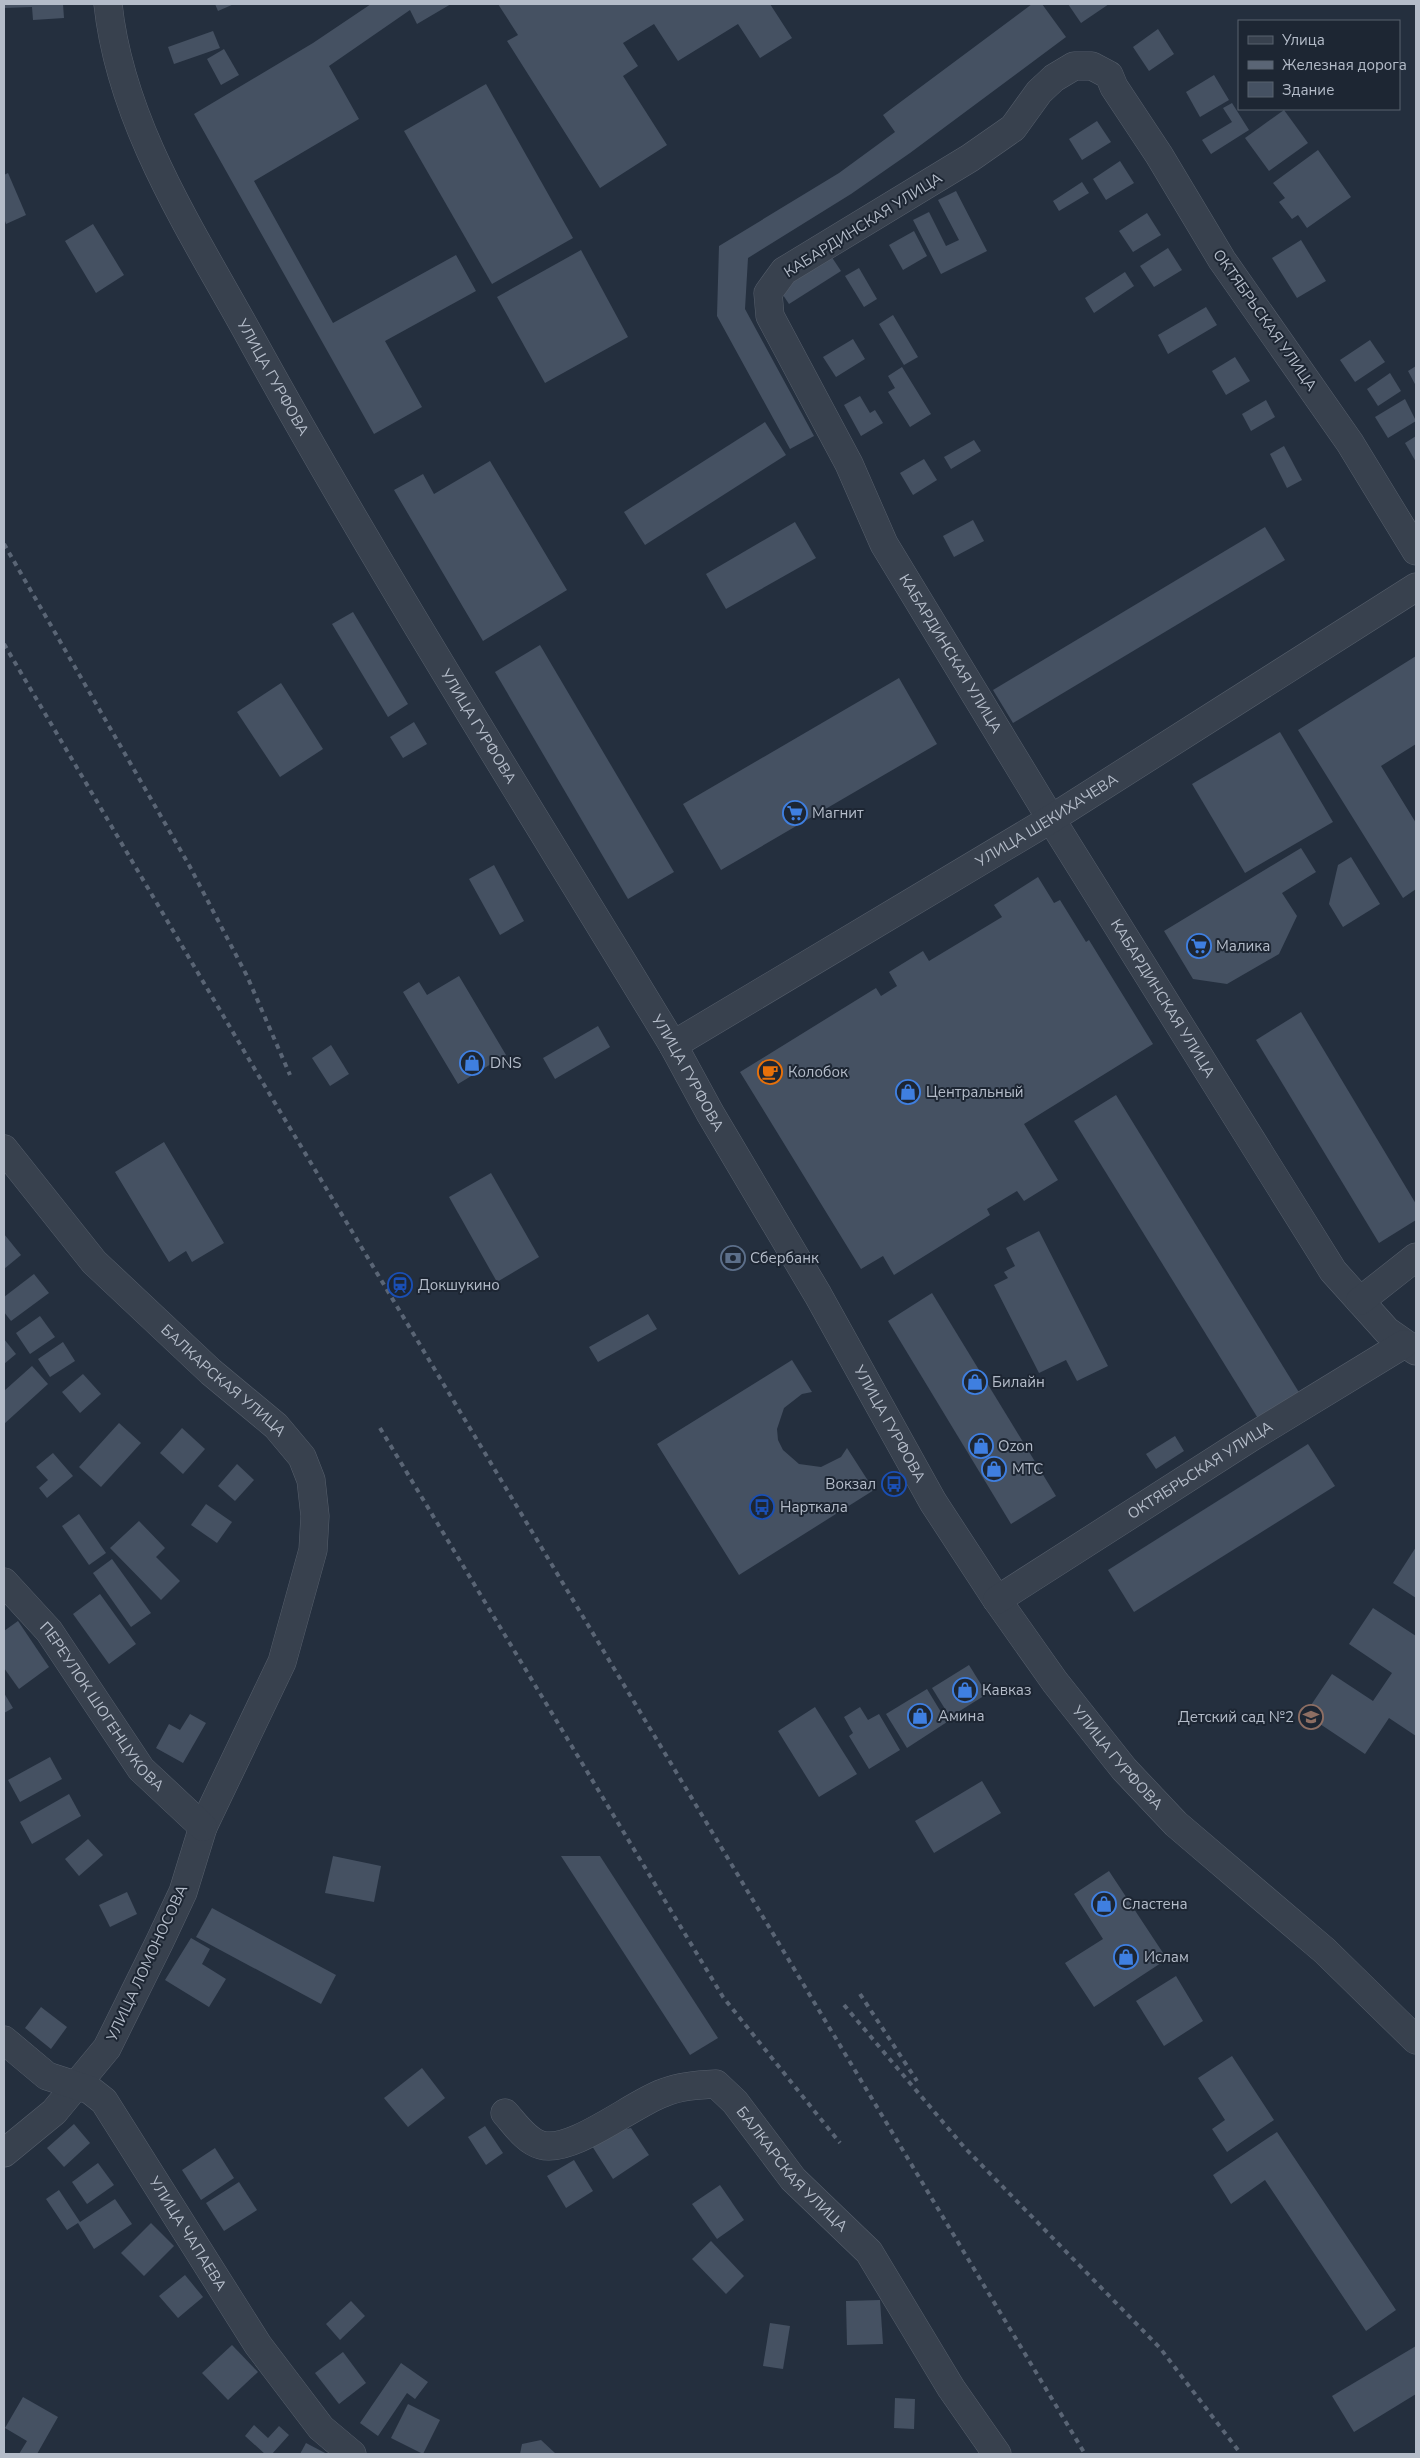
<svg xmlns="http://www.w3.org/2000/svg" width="1420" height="2458" viewBox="0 0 1420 2458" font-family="'Nunito Sans',sans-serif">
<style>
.building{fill:#455162}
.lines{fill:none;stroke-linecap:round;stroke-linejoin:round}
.minor-casing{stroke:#565f6c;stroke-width:29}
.minor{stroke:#38414e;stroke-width:28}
.rail{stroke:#5a6575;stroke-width:4;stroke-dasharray:5 5;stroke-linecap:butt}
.labels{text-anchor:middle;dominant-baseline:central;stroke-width:4;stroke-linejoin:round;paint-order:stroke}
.street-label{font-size:15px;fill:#b4bcc9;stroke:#1d2633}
.poi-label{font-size:15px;fill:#b4bcc9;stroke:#1d2633;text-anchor:start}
</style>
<rect width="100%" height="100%" fill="#242f3e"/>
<g class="building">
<polygon points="4,4 63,4 64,18 33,20 32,7 4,8"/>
<polygon points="215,4 234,4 218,11"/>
<polygon points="371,4 451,4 417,24 410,10 329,66 359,119 254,181 333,323 456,255 476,291 385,341 422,407 374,434 194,114 313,43"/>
<polygon points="498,4 770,4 792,38 760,58 738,24 678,61 654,24 623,43 638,66 623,76 667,145 600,188 507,41 518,35"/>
<polygon points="1032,4 1042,4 1066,37 910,153 851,194 748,258 745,309 814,436 790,449 717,316 719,246 839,173 895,132 883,115"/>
<polygon points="1068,4 1109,4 1081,23"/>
<polygon points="1158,29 1174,54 1149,71 1133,47"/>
<polygon points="213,31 220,48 174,64 168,47"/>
<polygon points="224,49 239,75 221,85 207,59"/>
<polygon points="1214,75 1229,100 1200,117 1186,92"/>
<polygon points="486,84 573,238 492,284 404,131"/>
<polygon points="1232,103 1249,130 1211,154 1202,140 1232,122 1223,108"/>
<polygon points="1284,110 1308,143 1269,171 1245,138"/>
<polygon points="1097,121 1111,142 1082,160 1069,139"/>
<polygon points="1318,150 1351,197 1307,228 1298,215 1292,219 1279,202 1285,198 1273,183"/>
<polygon points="1120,161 1134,183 1106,200 1093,179"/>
<polygon points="8,173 26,215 6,224 4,218 4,175"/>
<polygon points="1082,182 1089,193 1059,211 1053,201"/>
<polygon points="956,191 987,251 941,274 913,220 929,212 946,246 959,240 938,200"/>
<polygon points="1147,213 1161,235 1133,252 1119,231"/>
<polygon points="93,224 124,275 96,293 65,241"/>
<polygon points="914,231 927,256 903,270 889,245"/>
<polygon points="1301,240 1326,281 1297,298 1272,258"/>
<polygon points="1168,248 1182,270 1154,287 1140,266"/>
<polygon points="581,250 628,337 545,383 497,297"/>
<polygon points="831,256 841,271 789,304 779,289"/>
<polygon points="859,268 877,299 864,307 845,276"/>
<polygon points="1125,272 1134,286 1094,313 1085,298"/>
<polygon points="1206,307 1217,325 1168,354 1158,335"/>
<polygon points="893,315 918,357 904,365 879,324"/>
<polygon points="853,339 865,359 836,377 823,357"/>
<polygon points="1370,340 1385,362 1355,382 1340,360"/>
<polygon points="1235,357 1250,381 1226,395 1212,371"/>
<polygon points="1416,366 1416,386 1408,371"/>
<polygon points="902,367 931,414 910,427 888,392 895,388 888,376"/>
<polygon points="1390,373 1401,391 1378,406 1367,389"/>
<polygon points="860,396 870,413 875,410 883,423 861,436 844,405"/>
<polygon points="1405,399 1416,421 1388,438 1375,417"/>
<polygon points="1266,400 1275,417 1251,431 1242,414"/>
<polygon points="765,422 786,455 645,545 624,512"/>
<polygon points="1416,436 1416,462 1405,443"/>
<polygon points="974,440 981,451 951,469 944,457"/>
<polygon points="1284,446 1302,480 1287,488 1270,454"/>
<polygon points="924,459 937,480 913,495 900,473"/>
<polygon points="490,461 567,590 483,641 394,490 423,474 434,494"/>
<polygon points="973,520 984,541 954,557 943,536"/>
<polygon points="795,522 816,558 726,609 706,574"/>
<polygon points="1265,527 1285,560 1013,723 993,690"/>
<polygon points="353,612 408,704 388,717 332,624"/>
<polygon points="540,645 674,872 628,899 495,672"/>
<polygon points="1416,656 1416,744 1381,766 1416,823 1416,889 1403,898 1298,730"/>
<polygon points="899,678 937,744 721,870 683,804"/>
<polygon points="281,683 323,749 280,777 237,712"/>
<polygon points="414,722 427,744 403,758 390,737"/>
<polygon points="1280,732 1333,822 1245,873 1192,784"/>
<polygon points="1301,848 1316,872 1282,893 1297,916 1279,954 1227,984 1193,979 1164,931"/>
<polygon points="1351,857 1380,904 1343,927 1329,904 1338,865"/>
<polygon points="494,865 524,921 500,935 469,879"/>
<polygon points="1038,877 1054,903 1060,900 1086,942 1089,940 1153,1044 1024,1124 1058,1180 1024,1201 1017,1191 987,1209 990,1215 894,1275 883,1256 861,1269 740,1072 876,988 881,996 897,986 889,972 923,951 929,961 1002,917 994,905"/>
<polygon points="459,976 506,1055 458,1084 403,992 419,982 427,995"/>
<polygon points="1301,1012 1416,1204 1416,1220 1379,1243 1256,1040"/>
<polygon points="598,1026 610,1047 555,1079 543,1058"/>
<polygon points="331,1045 349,1074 330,1086 312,1058"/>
<polygon points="1116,1095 1300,1394 1259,1420 1074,1121"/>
<polygon points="164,1142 224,1243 192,1262 186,1251 169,1262 115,1172"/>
<polygon points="491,1173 539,1257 497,1282 449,1197"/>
<polygon points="1039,1231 1108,1366 1077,1381 1066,1360 1039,1373 994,1285 1008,1278 1004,1272 1015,1266 1006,1248"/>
<polygon points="4,1234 21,1255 4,1269"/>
<polygon points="34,1274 49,1293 11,1321 4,1312 4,1297"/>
<polygon points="932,1293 1056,1496 1011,1524 888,1321"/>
<polygon points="648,1314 657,1329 598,1362 589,1347"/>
<polygon points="40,1316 55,1337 30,1354 16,1333"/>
<polygon points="4,1339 16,1354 4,1364"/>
<polygon points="63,1342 75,1361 50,1377 38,1359"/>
<polygon points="792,1360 812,1392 802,1394 784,1408 777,1429 778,1440 783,1450 799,1464 821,1467 841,1457 847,1448 874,1490 739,1575 657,1444"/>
<polygon points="32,1366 48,1384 4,1424 4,1391"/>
<polygon points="83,1374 101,1394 80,1413 62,1392"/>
<polygon points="119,1423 141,1443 101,1487 79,1467"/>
<polygon points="182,1428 205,1449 183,1474 160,1453"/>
<polygon points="1175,1436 1184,1451 1156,1469 1146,1454"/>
<polygon points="1308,1444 1335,1486 1134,1612 1108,1570"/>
<polygon points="53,1453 73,1476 47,1498 39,1488 48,1480 36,1467"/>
<polygon points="237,1464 254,1480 235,1501 218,1486"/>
<polygon points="206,1504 232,1522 217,1543 191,1525"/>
<polygon points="79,1514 106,1553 89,1565 62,1526"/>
<polygon points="139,1521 165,1548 156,1557 180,1581 161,1600 110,1548"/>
<polygon points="1416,1547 1416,1598 1393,1583"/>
<polygon points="112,1559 151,1613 131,1627 93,1573"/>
<polygon points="100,1594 136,1644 109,1664 73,1614"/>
<polygon points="1373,1608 1416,1636 1416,1736 1389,1718 1365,1754 1305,1714 1332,1674 1373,1701 1392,1673 1349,1644"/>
<polygon points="18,1621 49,1667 19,1689 4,1668 4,1631"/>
<polygon points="969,1665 987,1694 950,1717 932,1688"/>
<polygon points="927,1689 947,1722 907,1748 886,1714"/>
<polygon points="4,1693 13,1708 4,1713"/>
<polygon points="815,1707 857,1774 819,1797 778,1731"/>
<polygon points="860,1707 868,1720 879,1714 900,1750 869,1769 849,1736 853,1733 844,1717"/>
<polygon points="190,1714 206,1723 183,1763 156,1748 169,1724 180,1730"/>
<polygon points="50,1757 62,1779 20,1802 8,1780"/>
<polygon points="982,1781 1001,1813 934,1853 915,1821"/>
<polygon points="69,1794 81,1816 32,1844 20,1822"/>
<polygon points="88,1839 103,1855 79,1876 65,1859"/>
<polygon points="333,1856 381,1866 374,1902 325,1893"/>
<polygon points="561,1856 600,1856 718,2038 690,2055"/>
<polygon points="1109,1871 1167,1959 1094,2007 1065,1963 1103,1939 1074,1894"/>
<polygon points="127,1892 137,1914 110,1927 99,1905"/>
<polygon points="212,1908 336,1975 321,2004 196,1937"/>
<polygon points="191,1938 210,1949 202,1964 226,1979 209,2007 165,1980"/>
<polygon points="1176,1976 1203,2021 1164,2046 1136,2001"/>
<polygon points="41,2007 67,2027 51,2049 25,2028"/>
<polygon points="1232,2056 1274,2120 1227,2152 1212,2129 1225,2120 1198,2078"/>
<polygon points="422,2068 445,2098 408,2127 384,2098"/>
<polygon points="74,2124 90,2143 64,2167 47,2148"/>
<polygon points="485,2126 503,2153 486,2165 468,2137"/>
<polygon points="631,2128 649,2155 613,2179 592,2146 616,2131"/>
<polygon points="1277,2132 1396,2310 1366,2331 1265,2180 1231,2204 1213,2175"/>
<polygon points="215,2148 234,2178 201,2200 182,2170"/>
<polygon points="574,2160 593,2191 566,2208 547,2176"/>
<polygon points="98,2163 114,2185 87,2204 72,2182"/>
<polygon points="239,2182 257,2210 224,2231 206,2203"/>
<polygon points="720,2185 744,2220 717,2239 692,2204"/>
<polygon points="59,2190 80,2222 115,2199 132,2224 94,2249 78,2223 67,2230 46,2199"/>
<polygon points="151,2223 174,2246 144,2276 121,2253"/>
<polygon points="711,2241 744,2276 726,2294 692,2259"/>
<polygon points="185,2275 203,2297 178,2318 159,2296"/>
<polygon points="880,2300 883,2344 847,2345 846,2301"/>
<polygon points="351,2301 365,2316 340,2340 326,2324"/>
<polygon points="770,2323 790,2326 783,2369 763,2366"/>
<polygon points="232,2345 258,2372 228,2400 202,2373"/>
<polygon points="1416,2346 1416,2394 1354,2432 1332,2396"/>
<polygon points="343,2352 366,2383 339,2404 315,2373"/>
<polygon points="401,2363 428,2382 415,2399 407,2393 378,2436 360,2423"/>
<polygon points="23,2397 58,2417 37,2454 19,2454 27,2441 5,2428"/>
<polygon points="895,2398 915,2399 914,2429 894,2428"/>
<polygon points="408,2404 440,2420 423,2454 391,2438"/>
<polygon points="254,2425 268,2438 279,2426 289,2435 272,2454 265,2454 245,2436"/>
<polygon points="541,2440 556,2454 520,2454 522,2444"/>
<polygon points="306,2443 327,2454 300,2454"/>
</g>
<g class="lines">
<defs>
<g id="minor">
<path id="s1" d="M 108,4 C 121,127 195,236 253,342 C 385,581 532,812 673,1045 L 710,1113 L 818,1295 L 933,1502 L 997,1600 L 1055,1682 L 1124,1769 L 1176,1824 L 1325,1951 L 1416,2040"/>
<path id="s2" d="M 1416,551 L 1350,443 L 1222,260 L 1159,155 L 1114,87 L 1109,75 L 1092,66 L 1074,66 L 1054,78 L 1039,92 L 1013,128 L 970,158 L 784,271 L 768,293 L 770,316 L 849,464 L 884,544 L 1051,819 L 1333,1271 L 1387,1331 L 1416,1351"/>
<path id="s3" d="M 673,1045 L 1051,819 L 1416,587"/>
<path id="s4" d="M 4,1149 L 94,1262 L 211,1372 L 276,1426 L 302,1457 L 311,1480 L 315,1516 L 313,1550 L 282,1662 L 203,1827 L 183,1892 L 160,1941 L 107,2048 L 54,2112 L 4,2153"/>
<polyline points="1360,1301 1416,1257"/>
<path id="s5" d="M 4,1582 L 49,1631 L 141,1769 L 203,1827"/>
<path id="s6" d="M 997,1600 L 1250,1438 L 1404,1344"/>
<path id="s7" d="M 4,2040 L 47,2076 L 90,2090 L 104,2101 L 258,2345 L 321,2428 L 352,2454"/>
<path id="s8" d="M 505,2113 C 515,2124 526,2141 541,2145 C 572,2154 632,2104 663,2093 C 680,2086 698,2085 716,2084 L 735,2102 L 793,2179 L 869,2252 L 951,2388 L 997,2454"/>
</g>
</defs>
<use href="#minor" class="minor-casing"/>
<use href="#minor" class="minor"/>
<g class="rail">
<polyline points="4,544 189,865 247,976 290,1075"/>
<polyline points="4,644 257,1073 1085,2454"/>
<polyline points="380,1428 723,1997 840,2143"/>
<polyline points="860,1994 917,2081"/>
<polyline points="844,2005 964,2147 1160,2348 1241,2454"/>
</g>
</g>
<defs>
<symbol id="supermarket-ring" viewBox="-11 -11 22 22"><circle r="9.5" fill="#1d2633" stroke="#3f7fe0" stroke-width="1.5"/><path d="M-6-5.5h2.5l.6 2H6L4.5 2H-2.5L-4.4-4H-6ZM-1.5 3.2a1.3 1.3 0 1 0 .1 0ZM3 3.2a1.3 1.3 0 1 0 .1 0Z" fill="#3f7fe0"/></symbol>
<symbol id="shop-ring" viewBox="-11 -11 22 22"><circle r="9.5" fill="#1d2633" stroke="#3f7fe0" stroke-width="1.5"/><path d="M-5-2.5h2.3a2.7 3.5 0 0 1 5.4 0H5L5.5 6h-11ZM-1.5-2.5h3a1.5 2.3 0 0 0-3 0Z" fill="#3f7fe0"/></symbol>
<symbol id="cafe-ring" viewBox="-11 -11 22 22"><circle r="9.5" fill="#1d2633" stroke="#e8710a" stroke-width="1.5"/><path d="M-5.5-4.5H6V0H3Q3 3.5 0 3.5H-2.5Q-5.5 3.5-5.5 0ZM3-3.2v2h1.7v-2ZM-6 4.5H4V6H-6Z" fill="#e8710a"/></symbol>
<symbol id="bank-ring" viewBox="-11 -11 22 22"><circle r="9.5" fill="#1d2633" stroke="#5c6f8a" stroke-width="1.5"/><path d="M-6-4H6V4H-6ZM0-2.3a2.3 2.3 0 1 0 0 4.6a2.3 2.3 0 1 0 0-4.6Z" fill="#5c6f8a"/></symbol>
<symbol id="station-ring" viewBox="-11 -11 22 22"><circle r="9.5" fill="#1d2633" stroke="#1a4fb4" stroke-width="1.5"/><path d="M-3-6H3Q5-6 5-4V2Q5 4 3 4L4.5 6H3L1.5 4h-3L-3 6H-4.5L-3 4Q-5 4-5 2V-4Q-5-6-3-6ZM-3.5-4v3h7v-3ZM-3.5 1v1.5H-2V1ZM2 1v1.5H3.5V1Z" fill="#1a4fb4"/></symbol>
<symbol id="bus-ring" viewBox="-11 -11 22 22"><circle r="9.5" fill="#1d2633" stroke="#1a4fb4" stroke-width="1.5"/><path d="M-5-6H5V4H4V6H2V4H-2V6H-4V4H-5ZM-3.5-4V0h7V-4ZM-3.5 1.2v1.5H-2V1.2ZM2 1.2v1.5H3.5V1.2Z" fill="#1a4fb4"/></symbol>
<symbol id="school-ring" viewBox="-11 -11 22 22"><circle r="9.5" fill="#1d2633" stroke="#8d6e63" stroke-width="1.5"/><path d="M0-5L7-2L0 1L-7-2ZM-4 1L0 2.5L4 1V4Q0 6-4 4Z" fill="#8d6e63"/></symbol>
</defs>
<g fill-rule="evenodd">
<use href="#supermarket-ring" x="781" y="799" width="28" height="28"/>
<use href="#supermarket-ring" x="1185" y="932" width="28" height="28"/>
<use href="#shop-ring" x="458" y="1049" width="28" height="28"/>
<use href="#cafe-ring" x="756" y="1058" width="28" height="28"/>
<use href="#shop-ring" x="894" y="1078" width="28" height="28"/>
<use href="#bank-ring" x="719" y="1244" width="28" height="28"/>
<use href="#station-ring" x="386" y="1271" width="28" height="28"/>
<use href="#shop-ring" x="961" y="1368" width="28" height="28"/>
<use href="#shop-ring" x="967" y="1432" width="28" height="28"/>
<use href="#shop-ring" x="980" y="1455" width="28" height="28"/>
<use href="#bus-ring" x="880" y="1470" width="28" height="28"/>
<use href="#bus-ring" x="748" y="1493" width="28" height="28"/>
<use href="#shop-ring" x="951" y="1676" width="28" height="28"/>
<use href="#shop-ring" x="906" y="1702" width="28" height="28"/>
<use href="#school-ring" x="1297" y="1703" width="28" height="28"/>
<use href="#shop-ring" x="1090" y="1890" width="28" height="28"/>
<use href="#shop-ring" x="1112" y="1943" width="28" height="28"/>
</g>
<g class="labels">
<g class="street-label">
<text transform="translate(863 225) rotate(-32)">КАБАРДИНСКАЯ УЛИЦА</text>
<text transform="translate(1265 320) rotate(55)">ОКТЯБРЬСКАЯ УЛИЦА</text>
<text stroke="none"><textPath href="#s1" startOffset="411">УЛИЦА ГУРФОВА</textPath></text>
<text stroke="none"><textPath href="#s2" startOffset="1396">КАБАРДИНСКАЯ УЛИЦА</textPath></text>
<text stroke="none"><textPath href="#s1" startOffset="816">УЛИЦА ГУРФОВА</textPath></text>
<text stroke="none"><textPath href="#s3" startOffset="436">УЛИЦА ШЕКИХАЧЕВА</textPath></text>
<text stroke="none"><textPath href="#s2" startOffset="1801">КАБАРДИНСКАЯ УЛИЦА</textPath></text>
<text stroke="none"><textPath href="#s1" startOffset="1221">УЛИЦА ГУРФОВА</textPath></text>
<text stroke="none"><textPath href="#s4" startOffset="320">БАЛКАРСКАЯ УЛИЦА</textPath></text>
<text stroke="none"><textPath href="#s1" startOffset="1626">УЛИЦА ГУРФОВА</textPath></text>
<text stroke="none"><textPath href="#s6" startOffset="241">ОКТЯБРЬСКАЯ УЛИЦА</textPath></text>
<text stroke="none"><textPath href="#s5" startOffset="159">ПЕРЕУЛОК ШОГЕНЦУКОВА</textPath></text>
<text stroke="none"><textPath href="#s1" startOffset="2031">УЛИЦА ГУРФОВА</textPath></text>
<text transform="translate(147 1963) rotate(-65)">УЛИЦА ЛОМОНОСОВА</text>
<text stroke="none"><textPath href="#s8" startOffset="352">БАЛКАРСКАЯ УЛИЦА</textPath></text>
<text stroke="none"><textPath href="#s7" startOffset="276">УЛИЦА ЧАПАЕВА</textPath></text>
</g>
<g class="poi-label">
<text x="812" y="813">Магнит</text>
<text x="1216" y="946">Малика</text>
<text x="490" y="1063">DNS</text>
<text x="788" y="1072">Колобок</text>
<text x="926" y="1092">Центральный</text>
<text x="750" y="1258">Сбербанк</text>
<text x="418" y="1285">Докшукино</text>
<text x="992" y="1382">Билайн</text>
<text x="998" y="1446">Ozon</text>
<text x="1012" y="1469">МТС</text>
<text x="876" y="1484" text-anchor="end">Вокзал</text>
<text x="780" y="1507">Нарткала</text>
<text x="982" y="1690">Кавказ</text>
<text x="938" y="1716">Амина</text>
<text x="1294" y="1717" text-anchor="end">Детский сад №2</text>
<text x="1122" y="1904">Сластена</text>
<text x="1144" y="1957">Ислам</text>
</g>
</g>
<rect width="1420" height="2458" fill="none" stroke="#b4bcc9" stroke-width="10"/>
<rect x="1238" y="20" width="162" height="90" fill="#1d2633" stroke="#59626f"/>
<rect x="1248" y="36" width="25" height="8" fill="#38414e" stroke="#59626f"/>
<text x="1282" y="45" font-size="15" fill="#b4bcc9">Улица</text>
<rect x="1248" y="61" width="25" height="8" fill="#5a6575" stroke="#59626f"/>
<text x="1282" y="70" font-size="15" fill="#b4bcc9">Железная дорога</text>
<rect x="1248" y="82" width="25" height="15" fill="#455162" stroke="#59626f"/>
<text x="1282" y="95" font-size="15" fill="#b4bcc9">Здание</text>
</svg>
